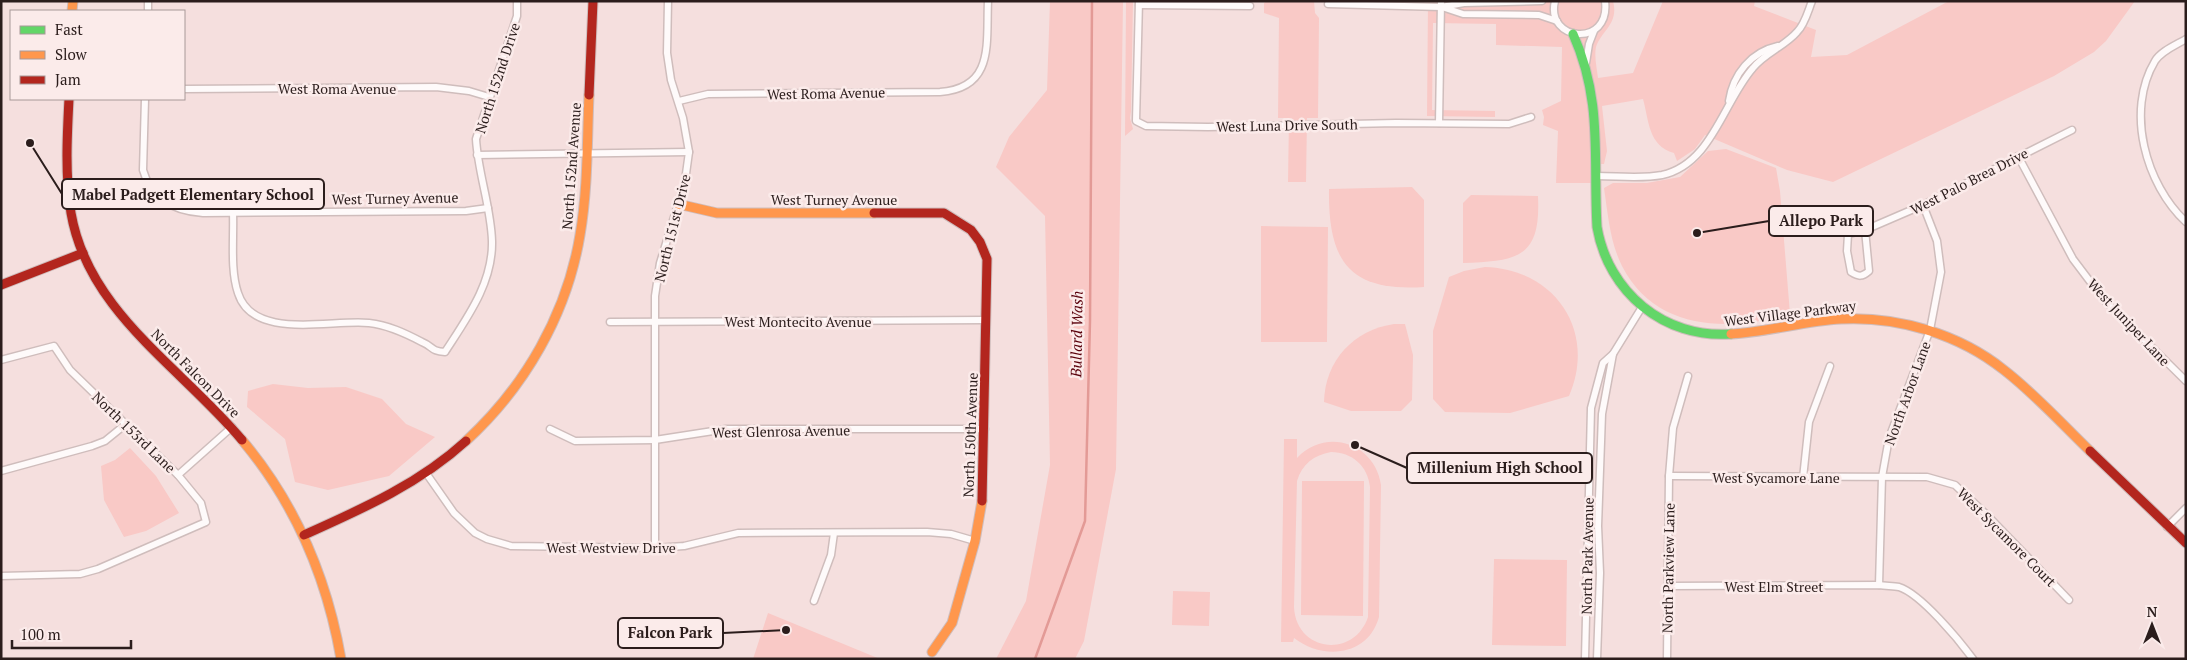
<svg xmlns="http://www.w3.org/2000/svg" width="2187" height="660" viewBox="0 0 2187 660" font-family="'PT Serif',serif">
<style>
.green{fill:#f9c9c6;fill-rule:evenodd}
.lines{fill:none;stroke-linecap:round;stroke-linejoin:round}
.stream{stroke:#e39a96;stroke-width:2.5}
.street-casing{stroke:#cfbdbc;stroke-width:9}
.fast-casing{stroke:#cfbdbc;stroke-width:11}
.slow-casing{stroke:#cfbdbc;stroke-width:11}
.jam-casing{stroke:#cfbdbc;stroke-width:11}
.street{stroke:#fefafa;stroke-width:6}
.fast{stroke:#63d668;stroke-width:9}
.slow{stroke:#ff974d;stroke-width:9}
.jam{stroke:#b3261e;stroke-width:9}
.labels{text-anchor:middle;dominant-baseline:central;stroke-width:5;stroke-linejoin:round;paint-order:stroke}
.street-label{font-size:14px;fill:#2b1d1c;stroke:#fbebea}
.water-label{font-size:15px;font-style:italic;fill:#5a000b;stroke:#fbebea}
.leader{fill:none;stroke:#2b1d1c;stroke-width:2}
.callout-dot{fill:#2b1d1c;stroke:#fbebea;stroke-width:2}
.callout{fill:#fbebea;stroke:#2b1d1c;stroke-width:2}
.callout-label{font-size:15px;text-anchor:middle;font-weight:bold;fill:#2b1d1c}
</style>
<rect width="100%" height="100%" fill="#f5dfde"/>
<g class="green">
<polygon points="1050,1 1123,1 1116,469 1084,641 1075,659 996,659 1026,601 1050,465 1045,216 996,167 1009,137 1047,90"/>
<polygon points="1126,1 1133,1 1131,111 1130,118 1133,129 1125,136"/>
<polygon points="1267,1 1314,1 1315,13 1319,18 1318,118 1307,118 1306,182 1288,182 1289,118 1278,118 1279,18 1264,13 1264,3"/>
<path d="M 1428,1 L 1613,1 C 1619,24 1602,30 1596,47 C 1594,56 1597,69 1598,78 L 1633,73 L 1663,1 L 1755,1 L 1754,6 L 1816,30 L 1811,57 L 1847,55 L 1949,1 L 2135,1 L 2106,41 L 2094,52 L 2054,76 L 1833,182 L 1787,170 L 1705,135 L 1695,149 L 1677,161 L 1674,153 C 1648,146 1649,120 1643,99 L 1602,106 L 1607,151 L 1604,164 L 1592,164 L 1592,183 L 1556,183 L 1558,131 L 1543,125 L 1544,117 L 1542,110 L 1561,101 L 1562,47 L 1496,45 L 1496,24 L 1433,23 L 1432,110 L 1495,111 L 1495,117 L 1427,116 Z"/>
<path d="M 1726,149 L 1776,168 L 1780,191 L 1790,314 C 1729,332 1655,331 1622,266 C 1610,242 1608,215 1604,188 L 1613,183 L 1647,183 L 1680,177 L 1708,151 Z"/>
<path d="M 1412,187 L 1424,200 L 1424,287 C 1348,292 1328,260 1329,189 Z"/>
<path d="M 1471,195 L 1538,196 C 1541,258 1518,261 1463,263 L 1463,203 Z"/>
<polygon points="1261,226 1328,227 1327,342 1261,342"/>
<path d="M 1485,267 C 1555,269 1597,331 1569,396 L 1510,413 L 1445,412 L 1433,399 L 1433,331 L 1449,277 L 1464,271 Z"/>
<path d="M 1394,324 L 1405,324 L 1413,355 L 1412,400 L 1401,411 L 1351,411 L 1324,402 C 1325,360 1354,330 1394,324 Z"/>
<polygon points="273,384 308,388 346,387 382,399 406,424 435,437 389,476 328,490 295,482 285,439 247,407 248,391"/>
<path d="M 1284,439 L 1297,439 L 1297,458 C 1326,427 1375,443 1381,485 L 1379,617 C 1368,657 1322,660 1294,638 L 1293,642 L 1281,642 ZM 1331,452 C 1352,452 1368,466 1370,487 L 1368,617 C 1354,659 1296,652 1294,607 L 1297,481 C 1302,464 1314,455 1331,452 Z"/>
<polygon points="130,448 156,476 179,513 146,531 124,537 104,500 101,466 115,460"/>
<polygon points="1302,481 1364,481 1363,616 1301,615"/>
<polygon points="1494,559 1567,560 1566,646 1492,645"/>
<polygon points="1173,591 1210,592 1209,626 1172,625"/>
<polygon points="768,613 880,659 753,659"/>
</g>
<g class="lines">
<polyline class="stream" points="1035,659 1085,521 1090,321 1092,1"/>
<defs>
<g id="street">
<polyline points="1139,1 1136,121 1146,126 1208,127 1396,123 1509,124 1531,117"/>
<path d="M 1555,1 C 1545,42 1611,48 1605,1"/>
<polyline points="1328,4 1441,7 1464,3 1542,1"/>
<polyline points="1139,5 1250,6"/>
<polyline points="1442,7 1463,14 1539,15 1557,21"/>
<polyline points="148,11 148,1"/>
<path d="M 2186,39 C 2176,45 2161,51 2155,61 C 2125,111 2146,185 2186,222"/>
<polyline points="1586,63 1589,44 1594,31"/>
<polyline points="184,89 436,87 469,91 489,97"/>
<path d="M 145,99 L 143,170 C 151,199 174,211 203,213 L 466,211 L 488,208"/>
<path d="M 679,101 L 708,94 L 940,92 C 995,88 986,43 988,1"/>
<path d="M 1729,101 C 1733,74 1751,52 1778,46"/>
<polyline points="1439,123 1441,1"/>
<polyline points="477,155 689,152"/>
<polyline points="2018,156 2073,259 2104,300 2186,381"/>
<path d="M 1597,176 C 1618,176 1641,179 1662,175 C 1712,164 1723,102 1753,68 C 1765,53 1785,46 1797,32 C 1805,24 1808,11 1812,1"/>
<path d="M 233,213 C 234,237 230,270 238,293 C 253,341 331,319 369,323 C 388,325 405,333 422,342 C 434,347 430,351 445,352 C 467,318 493,283 492,241 C 491,207 478,173 476,139 L 517,16 L 517,1"/>
<path d="M 1865,230 L 1869,271 C 1862,277 1859,277 1851,272 L 1847,251 L 1848,234 L 1865,230 L 1923,205 L 2072,130"/>
<polyline points="610,322 986,320"/>
<polyline points="1,360 54,346 70,370 178,475 201,503 206,522 98,569 80,574 1,576"/>
<polyline points="550,429 575,441 655,440 726,429 985,429"/>
<polyline points="1,471 92,446 105,441 126,424"/>
<polyline points="426,473 454,513 475,533 487,539 511,546 655,548 684,546 738,533 927,532 951,534 975,541"/>
<polyline points="178,475 232,427"/>
<polyline points="1669,476 1927,477 1955,485 1988,516 2069,600"/>
<polyline points="1803,478 1809,422 1830,366"/>
<polyline points="2167,527 2186,508"/>
<polyline points="655,548 655,296 660,263 685,181 689,152 683,118 671,80 667,53 668,1"/>
<polyline points="1879,585 1882,477 1889,438 1930,330 1941,272 1937,241 1923,205"/>
<path d="M 1668,586 L 1879,585 C 1886,586 1893,586 1899,587 C 1921,594 1959,640 1973,659"/>
<polyline points="814,601 831,555 834,533"/>
<polyline points="1585,659 1591,408 1603,363 1613,354 1642,307"/>
<polyline points="1597,659 1600,573 1598,526 1602,414 1613,354"/>
<polyline points="1667,659 1669,476 1673,428 1688,376"/>
</g>
<path id="fast" d="M 1573,34 C 1603,101 1593,157 1597,227 C 1608,292 1664,339 1731,334"/>
<g id="slow">
<polyline points="72,11 73,1"/>
<polyline points="678,204 717,213 874,213"/>
<path d="M 1731,334 C 1768,332 1804,321 1841,319 C 1898,316 1959,334 2004,370 C 2034,393 2063,425 2090,451"/>
<path d="M 242,440 C 295,503 327,578 341,659"/>
<path d="M 466,441 C 525,387 567,314 580,235 C 588,189 587,141 589,95"/>
<polyline points="932,652 952,623 975,541 982,501"/>
</g>
<g id="jam">
<polyline points="589,95 593,1"/>
<path d="M 69,99 C 67,137 65,175 71,213 C 88,312 181,367 242,440"/>
<polyline points="874,213 944,213 971,230 980,242 987,259 982,501"/>
<polyline points="1,285 83,253"/>
<polyline points="2090,451 2186,543"/>
<path d="M 304,535 C 362,509 419,484 466,441"/>
</g>
</defs>
<use href="#street" class="street-casing"/>
<use href="#fast" class="fast-casing"/>
<use href="#slow" class="slow-casing"/>
<use href="#jam" class="jam-casing"/>
<use href="#street" class="street"/>
<use href="#fast" class="fast"/>
<use href="#slow" class="slow"/>
<use href="#jam" class="jam"/>
</g>
<g class="labels">
<g class="street-label">
<text transform="translate(497 78) rotate(-72)">North 152nd Drive</text>
<text x="337" y="88">West Roma Avenue</text>
<text transform="translate(826 93) rotate(-1)">West Roma Avenue</text>
<text transform="translate(1287 125) rotate(-1)">West Luna Drive South</text>
<text transform="translate(571 166) rotate(-86)">North 152nd Avenue</text>
<text transform="translate(1969 181) rotate(-27)">West Palo Brea Drive</text>
<text transform="translate(395 198) rotate(-1)">West Turney Avenue</text>
<text x="834" y="199">West Turney Avenue</text>
<text transform="translate(672 228) rotate(-76)">North 151st Drive</text>
<text transform="translate(1790 313) rotate(-7)">West Village Parkway</text>
<text x="798" y="321">West Montecito Avenue</text>
<text transform="translate(2129 322) rotate(47)">West Juniper Lane</text>
<text transform="translate(196 373) rotate(45)">North Falcon Drive</text>
<text transform="translate(1907 393) rotate(-70)">North Arbor Lane</text>
<text transform="translate(781 431) rotate(-1)">West Glenrosa Avenue</text>
<text transform="translate(134 432) rotate(44)">North 153rd Lane</text>
<text transform="translate(970 435) rotate(-88)">North 150th Avenue</text>
<text x="1776" y="477">West Sycamore Lane</text>
<text transform="translate(2007 537) rotate(45)">West Sycamore Court</text>
<text x="611" y="547">West Westview Drive</text>
<text transform="translate(1587 556) rotate(-89)">North Park Avenue</text>
<text transform="translate(1668 568) rotate(-89)">North Parkview Lane</text>
<text x="1774" y="586">West Elm Street</text>
</g>
<g class="water-label">
<text transform="translate(1076 334) rotate(-89)">Bullard Wash</text>
</g>
</g>
<path class="leader" d="M30 143L62 194M1697 233L1769 221M1355 445L1407 468M786 630L723 633"/>
<g class="callout-dot">
<circle cx="30" cy="143" r="5"/>
<circle cx="1697" cy="233" r="5"/>
<circle cx="1355" cy="445" r="5"/>
<circle cx="786" cy="630" r="5"/>
</g>
<g class="callout">
<rect x="62" y="179" width="262" height="30" rx="5"/>
<rect x="1769" y="206" width="104" height="30" rx="5"/>
<rect x="1407" y="453" width="185" height="30" rx="5"/>
<rect x="618" y="618" width="105" height="30" rx="5"/>
</g>
<g class="callout-label">
<text x="193" y="200">Mabel Padgett Elementary School</text>
<text x="1821" y="226">Allepo Park</text>
<text x="1500" y="473">Millenium High School</text>
<text x="670" y="638">Falcon Park</text>
</g>
<rect width="2187" height="660" fill="none" stroke="#2b1d1c" stroke-width="5"/>
<rect x="10" y="10" width="175" height="90" fill="#fbebea" stroke="#a89998"/>
<rect x="20" y="26" width="25" height="8" fill="#63d668" stroke="#a89998"/>
<text x="55" y="35" font-size="15" fill="#2b1d1c">Fast</text>
<rect x="20" y="51" width="25" height="8" fill="#ff974d" stroke="#a89998"/>
<text x="55" y="60" font-size="15" fill="#2b1d1c">Slow</text>
<rect x="20" y="76" width="25" height="8" fill="#b3261e" stroke="#a89998"/>
<text x="55" y="85" font-size="15" fill="#2b1d1c">Jam</text>
<g transform="translate(2152 625)" stroke="#fbebea" stroke-width="4" paint-order="stroke">
<path d="M0-4L9 19L0 12L-9 19Z" fill="#2b1d1c"/>
<text y="-8" font-size="14" font-weight="bold" text-anchor="middle" fill="#2b1d1c">N</text>
</g>
<path d="M12 640v8h119v-8" fill="none" stroke="#2b1d1c" stroke-width="2.5"/>
<text x="20" y="640" font-size="15" fill="#2b1d1c" stroke="#fbebea" stroke-width="4" paint-order="stroke">100 m</text>
</svg>
